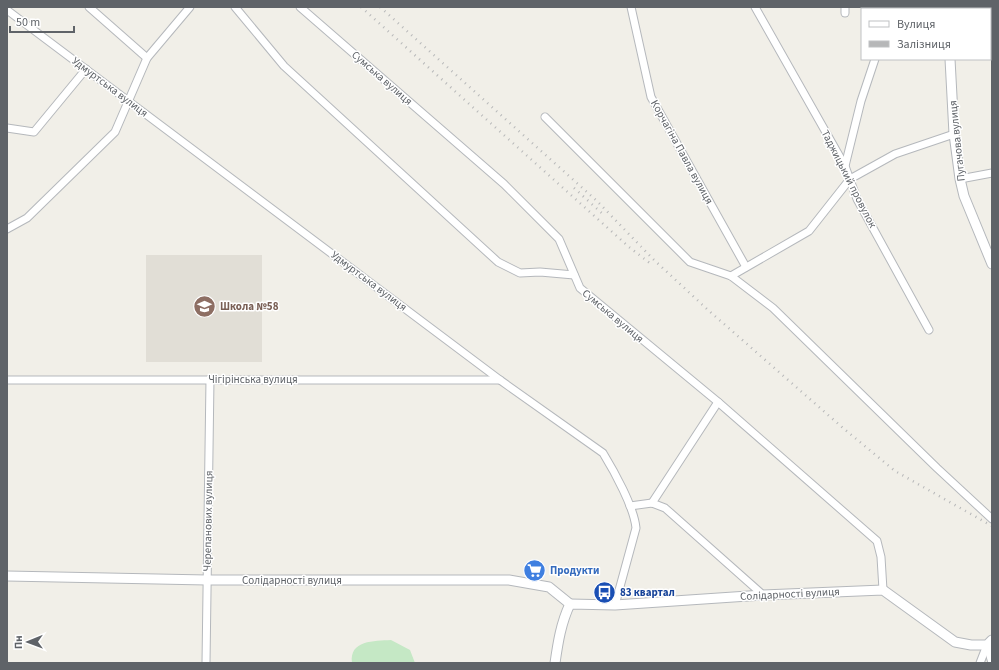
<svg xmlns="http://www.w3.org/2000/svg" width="999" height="670" viewBox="0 0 999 670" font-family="'Source Sans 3',sans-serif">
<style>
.education{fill:#e1ded6}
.green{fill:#c5e8c5}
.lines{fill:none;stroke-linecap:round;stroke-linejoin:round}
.minor-casing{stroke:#b5b8bc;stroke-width:9}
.tertiary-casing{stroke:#b5b8bc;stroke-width:11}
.minor{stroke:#fff;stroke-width:7}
.tertiary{stroke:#fff;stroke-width:9}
.rail{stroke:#b6b7b8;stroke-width:2.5;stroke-dasharray:1 5;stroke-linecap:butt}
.labels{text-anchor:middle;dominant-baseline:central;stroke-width:3;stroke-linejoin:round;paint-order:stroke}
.street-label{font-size:11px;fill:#5f6368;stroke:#fff}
.education-label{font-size:11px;font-weight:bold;fill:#785e54;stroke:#fff;text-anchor:start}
.shop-label{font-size:11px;font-weight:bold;fill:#366cbe;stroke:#fff;text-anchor:start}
.transit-label{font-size:11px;font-weight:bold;fill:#164399;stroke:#fff;text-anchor:start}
</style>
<rect width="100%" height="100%" fill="#f1efe8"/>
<rect class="education" x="146" y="255" width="116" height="107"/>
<path class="green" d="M 391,640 L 410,650 L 415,663 L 352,663 C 349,640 374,641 391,640 Z"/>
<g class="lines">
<defs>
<g id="minor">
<polyline points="89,7 147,58"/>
<polyline points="235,7 284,66 498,262 520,273 540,272 574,275"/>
<polyline points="300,7 504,184 559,239 580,288 718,402 877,541 881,557 883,590"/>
<polyline points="631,7 651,97 746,267"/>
<polyline points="755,7 845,166 857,199 929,330"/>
<polyline points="896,9 896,7"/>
<path d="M 7,10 L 500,380 L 603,453 C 614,471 634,507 636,528 L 615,605"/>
<polyline points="845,13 845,7"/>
<polyline points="545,117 690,262 731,276 773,308 937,468 992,519"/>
<polyline points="7,128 34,132 86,69"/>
<polyline points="845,166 861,101 875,59"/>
<polyline points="960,179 992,173"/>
<polyline points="7,229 27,218 115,132 147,58 190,7"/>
<polyline points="731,276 809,231 850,179 895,154 954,134"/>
<polyline points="7,380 500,380"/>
<polyline points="652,503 718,402"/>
<polyline points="630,506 652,503 665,508 763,595"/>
<polyline points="987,645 992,663"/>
<polyline points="206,663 210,379"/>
<polyline points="980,663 987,645"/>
</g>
<g id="tertiary">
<polyline points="947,7 947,9"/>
<polyline points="950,59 954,134 960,179 964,196 992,264"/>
<polyline points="7,576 207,580 509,580 549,587 570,604"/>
<path d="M 555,663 C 558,642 561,623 570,604 L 615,605 L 763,595 L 883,590 L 955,642 L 971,645 L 987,645 L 992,640"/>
</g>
</defs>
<use href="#minor" class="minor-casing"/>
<use href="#tertiary" class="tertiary-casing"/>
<use href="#minor" class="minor"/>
<use href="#tertiary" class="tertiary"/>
<g class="rail">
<polyline points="361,7 629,247 651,264"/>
<polyline points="380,7 598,202 653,259 708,310 843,428 895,471 992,526"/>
<polyline points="574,188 604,215"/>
</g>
</g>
<defs>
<symbol id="school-disc" viewBox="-11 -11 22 22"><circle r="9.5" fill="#8d6e63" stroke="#fff"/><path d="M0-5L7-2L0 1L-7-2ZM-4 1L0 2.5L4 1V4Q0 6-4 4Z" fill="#fff"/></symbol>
<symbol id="supermarket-disc" viewBox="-11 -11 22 22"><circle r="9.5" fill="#3f7fe0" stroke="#fff"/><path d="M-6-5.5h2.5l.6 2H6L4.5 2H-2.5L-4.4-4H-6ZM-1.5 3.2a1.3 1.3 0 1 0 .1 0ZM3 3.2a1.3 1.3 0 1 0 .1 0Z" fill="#fff"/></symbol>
<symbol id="bus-disc" viewBox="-11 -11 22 22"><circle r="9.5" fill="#1a4fb4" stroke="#fff"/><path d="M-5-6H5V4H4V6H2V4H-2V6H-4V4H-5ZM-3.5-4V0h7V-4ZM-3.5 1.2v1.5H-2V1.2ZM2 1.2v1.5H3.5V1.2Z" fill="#fff"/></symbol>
</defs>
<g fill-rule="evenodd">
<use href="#school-disc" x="192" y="294" width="25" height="25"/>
<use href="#supermarket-disc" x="522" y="558" width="25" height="25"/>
<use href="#bus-disc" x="592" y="580" width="25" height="25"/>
</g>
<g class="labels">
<g class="street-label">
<text transform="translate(382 78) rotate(41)">Сумська вулиця</text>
<text transform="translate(110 87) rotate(37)">Удмуртська вулиця</text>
<text transform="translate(957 141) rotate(-96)">Пугачова вулиця</text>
<text transform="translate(682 152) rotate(61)">Корчагіна Павла вулиця</text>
<text transform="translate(849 179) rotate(63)">Таджицький провулок</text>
<text transform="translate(369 281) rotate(37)">Удмуртська вулиця</text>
<text transform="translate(613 316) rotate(40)">Сумська вулиця</text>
<text x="253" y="379">Чiгiрiнська вулиця</text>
<text transform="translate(208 521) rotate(-89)">Черепанових вулиця</text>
<text x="292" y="580">Солідарності вулиця</text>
<text transform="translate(790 594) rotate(-3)">Солідарності вулиця</text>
</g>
<g class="education-label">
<text x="220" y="306">Школа №58</text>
</g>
<g class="shop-label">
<text x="550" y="570">Продукти</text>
</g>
<g class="transit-label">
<text x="620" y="592">83 квартал</text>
</g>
</g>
<rect width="999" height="670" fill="none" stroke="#5f6368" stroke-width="16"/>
<rect x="861" y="8" width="130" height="52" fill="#ffffff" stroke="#bfc1c3"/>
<rect x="869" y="21" width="20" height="6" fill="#ffffff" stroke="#bfc1c3"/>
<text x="897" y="28" font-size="12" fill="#5f6368">Вулиця</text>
<rect x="869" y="41" width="20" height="6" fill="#b6b7b8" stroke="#bfc1c3"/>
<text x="897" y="48" font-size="12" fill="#5f6368">Залізниця</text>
<g transform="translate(28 642) rotate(269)" stroke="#ffffff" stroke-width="3" paint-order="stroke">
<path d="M0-3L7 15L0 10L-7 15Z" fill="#5f6368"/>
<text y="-6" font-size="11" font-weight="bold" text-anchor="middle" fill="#5f6368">Пн</text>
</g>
<path d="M10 26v6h64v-6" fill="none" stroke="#5f6368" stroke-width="2"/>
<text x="16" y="26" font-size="12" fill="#5f6368" stroke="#ffffff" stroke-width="3" paint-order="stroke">50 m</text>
</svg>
